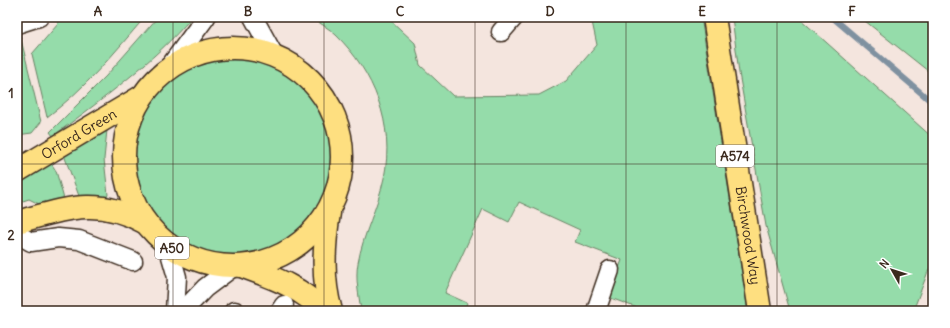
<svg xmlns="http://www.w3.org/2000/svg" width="950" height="328" viewBox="0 0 950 328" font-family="Delius,sans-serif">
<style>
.green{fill:#95dcaa;stroke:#688364}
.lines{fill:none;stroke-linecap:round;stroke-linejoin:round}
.stream{stroke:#7f91a0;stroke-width:6}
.minor-casing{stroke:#3b2a1e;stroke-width:21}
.primary-casing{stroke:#3b2a1e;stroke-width:25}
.minor{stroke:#fff;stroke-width:18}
.primary{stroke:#fedf80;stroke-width:22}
.grid{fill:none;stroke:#3b2a1e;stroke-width:1;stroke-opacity:0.55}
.labels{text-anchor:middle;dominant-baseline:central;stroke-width:4;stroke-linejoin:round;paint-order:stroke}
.shield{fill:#fff;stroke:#766a62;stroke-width:1}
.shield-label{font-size:13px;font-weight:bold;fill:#3b2a1e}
.street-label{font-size:14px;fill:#3b2a1e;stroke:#fff}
.neatline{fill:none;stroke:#3b2a1e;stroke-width:1.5}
.grid-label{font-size:13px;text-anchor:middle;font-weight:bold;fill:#3b2a1e}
</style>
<rect width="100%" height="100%" fill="#f4e5de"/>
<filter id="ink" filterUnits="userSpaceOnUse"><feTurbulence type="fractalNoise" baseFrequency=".025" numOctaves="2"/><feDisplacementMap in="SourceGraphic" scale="8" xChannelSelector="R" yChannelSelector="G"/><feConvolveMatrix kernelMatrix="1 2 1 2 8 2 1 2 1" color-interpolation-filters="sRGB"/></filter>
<g filter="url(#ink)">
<g class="green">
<path d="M 62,17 L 145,17 C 115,52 85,89 47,117 L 32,54 L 58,24 L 57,19 Z"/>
<path d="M 158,17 L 192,17 C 155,61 99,102 53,136 L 50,132 L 106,76 Z"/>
<path d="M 311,17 L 387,17 L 415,43 L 420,65 L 453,96 L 539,95 L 566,81 L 597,45 L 591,17 L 701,17 L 748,311 L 639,311 L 640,309 L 608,297 L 622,260 L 575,242 L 580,230 L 519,202 L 509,222 L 483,209 L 445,293 L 467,303 L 464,311 L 361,311 C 359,295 355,279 358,263 C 363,234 378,207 384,178 C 395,125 374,72 336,35 C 329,28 319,23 311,17 Z"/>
<polygon points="732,17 798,17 933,138 933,264 929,269 913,311 790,311 766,226 739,73"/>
<polygon points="860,17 933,17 933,75"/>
<polygon points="19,31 41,122 32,133 17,135 17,32"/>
<circle cx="234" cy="158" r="99"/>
<polygon points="107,130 104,159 108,195 105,199 79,196 64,155"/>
<polygon points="51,163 56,171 64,199 39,204 29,199 17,203 17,183"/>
</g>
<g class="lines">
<polyline class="stream" points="832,17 933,103"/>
<defs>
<g id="minor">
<polyline points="253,17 274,55"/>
<polyline points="17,24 39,17"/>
<polyline points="501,32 514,17"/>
<polyline points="167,70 206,17"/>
<polyline points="17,234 31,242 58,238 79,240 133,261"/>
<polyline points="168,246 177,277 175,311"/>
<polyline points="183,311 205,288 233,267"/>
<polyline points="234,311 235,311"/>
<polyline points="280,311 284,305"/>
<polyline points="596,311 610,270"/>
</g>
<g id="primary">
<path id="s1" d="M 714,17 L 760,311"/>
<circle cx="233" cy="157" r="109"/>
<path id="s2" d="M 17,171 L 141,97"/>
<path d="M 329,213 C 324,243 322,281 331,311"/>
<path d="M 17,222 C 66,209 96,196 144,222"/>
<path d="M 244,267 C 274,278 301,287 323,311"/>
</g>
</defs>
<use href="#minor" class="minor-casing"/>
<use href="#primary" class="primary-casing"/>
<use href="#minor" class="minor"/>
<use href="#primary" class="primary"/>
</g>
</g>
<path class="grid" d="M 173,17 L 173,311M 324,17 L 324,311M 475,17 L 475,311M 626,17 L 626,311M 777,17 L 777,311M 17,164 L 933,164"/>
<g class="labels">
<g class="shield">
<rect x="716" y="145" width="38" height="22" rx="3"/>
<rect x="155" y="237" width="34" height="22" rx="3"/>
</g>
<g class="shield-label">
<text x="735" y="156">A574</text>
<text x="172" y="248">A50</text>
</g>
<g class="street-label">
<text stroke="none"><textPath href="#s2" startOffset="72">Orford Green</textPath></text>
<text stroke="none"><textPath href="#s1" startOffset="221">Birchwood Way</textPath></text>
</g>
</g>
<rect width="950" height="328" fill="none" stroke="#fff" stroke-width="44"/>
<g transform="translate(892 270) rotate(309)" stroke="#ffffff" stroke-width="3" paint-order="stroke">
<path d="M0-3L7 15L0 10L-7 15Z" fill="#3b2a1e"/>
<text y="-6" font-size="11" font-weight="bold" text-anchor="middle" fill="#3b2a1e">N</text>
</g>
<rect x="22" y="22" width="906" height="284" class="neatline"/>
<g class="grid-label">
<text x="98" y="16">A</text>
<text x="248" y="16">B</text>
<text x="400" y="16">C</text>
<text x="550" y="16">D</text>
<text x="702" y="16">E</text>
<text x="852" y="16">F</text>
<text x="11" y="98">1</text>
<text x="11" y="240">2</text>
</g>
</svg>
